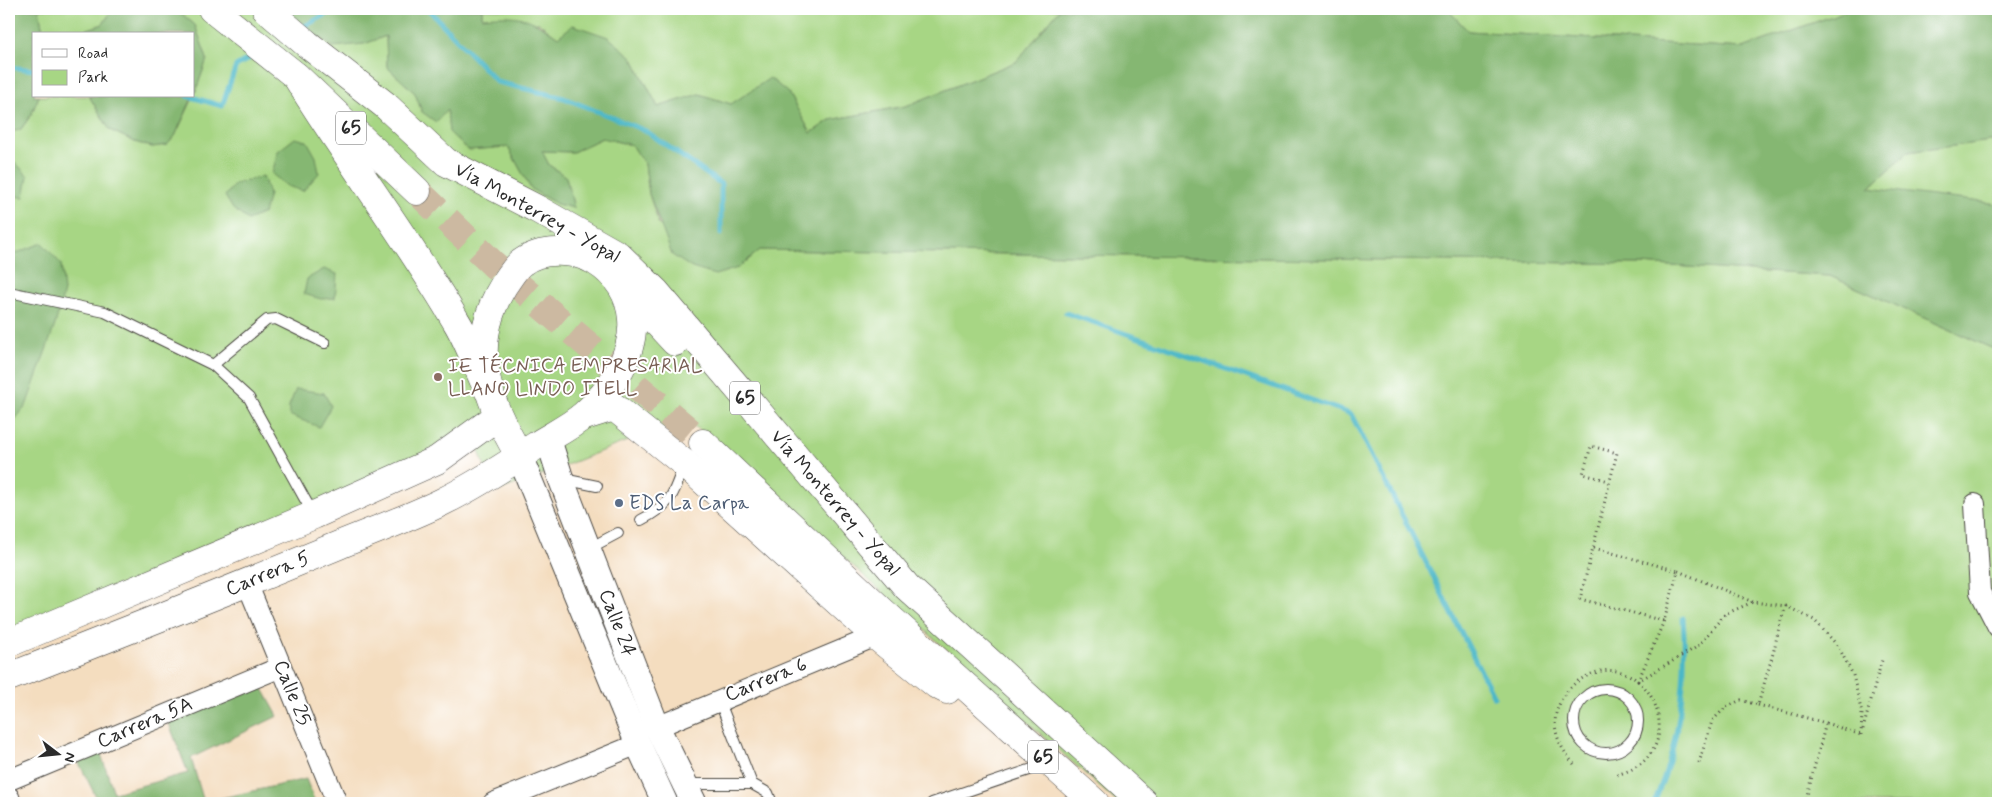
<svg xmlns="http://www.w3.org/2000/svg" width="2007" height="812" viewBox="0 0 2007 812" font-family="Mynerve,sans-serif">
<style>
.green{fill:#a7d684;stroke:#698058}
.forest{fill:#85b772;stroke:#58714e}
.lines{fill:none;stroke-linecap:round;stroke-linejoin:round}
.stream{stroke:#4bb7c7;stroke-width:5}
.primary-tunnel{stroke:#ccb9a1;stroke-width:28;stroke-dasharray:28 14;stroke-linecap:butt}
.service-casing{stroke:#494641;stroke-width:12}
.minor-casing{stroke:#494641;stroke-width:22}
.tertiary-casing{stroke:#494641;stroke-width:27}
.secondary-casing{stroke:#494641;stroke-width:29}
.primary-casing{stroke:#494641;stroke-width:29}
.path{stroke:#494641;stroke-width:3;stroke-dasharray:1 4;stroke-linecap:butt}
.service{stroke:#fff;stroke-width:10}
.minor{stroke:#fff;stroke-width:20}
.tertiary{stroke:#fff;stroke-width:25}
.secondary{stroke:#fff;stroke-width:28}
.primary{stroke:#fff;stroke-width:28}
.education-dot{fill:#8d6e63;stroke:#fff;stroke-width:2}
.service-dot{fill:#5c6f8a;stroke:#fff;stroke-width:2}
.labels{text-anchor:middle;dominant-baseline:central;stroke-width:4;stroke-linejoin:round;paint-order:stroke}
.shield{fill:#fff;stroke:#6b6b6b;stroke-width:1}
.shield-label{font-size:19px;font-weight:bold;fill:#2b2b2b}
.street-label{font-size:20px;fill:#2b2b2b;stroke:#fff}
.education-label{font-size:20px;fill:#785e54;stroke:#fff;text-anchor:start}
.service-label{font-size:20px;fill:#4e5e75;stroke:#fff;text-anchor:start}
</style>
<rect width="100%" height="100%" fill="#fff"/>
<filter id="ink" filterUnits="userSpaceOnUse"><feTurbulence type="fractalNoise" baseFrequency=".02" numOctaves="2"/><feDisplacementMap in="SourceGraphic" scale="10" xChannelSelector="R" yChannelSelector="G"/><feConvolveMatrix kernelMatrix="1 2 1 2 8 2 1 2 1" color-interpolation-filters="sRGB"/></filter>
<filter id="wash" filterUnits="userSpaceOnUse"><feTurbulence type="fractalNoise" baseFrequency=".0096" numOctaves="4" result="noise"/><feDisplacementMap in="SourceGraphic" scale="20" xChannelSelector="R" yChannelSelector="G"/><feGaussianBlur stdDeviation="1.12" result="paint"/><feColorMatrix in="noise" values="0 0 0 0 0 0 0 0 0 0 0 0 0 0 0 0 0 1.4 0 .05"/><feComposite in="paint" operator="in"/></filter>
<g filter="url(#wash)">
<rect width="100%" height="100%" fill="#f4ddbf"/>
<g class="green">
<polygon points="39,9 113,9 103,24 74,34 43,32"/>
<path d="M 176,9 L 277,9 L 364,44 L 386,36 L 387,67 L 415,93 L 422,112 L 447,110 L 468,150 L 508,147 L 531,189 L 557,204 L 574,208 L 566,177 L 549,165 L 541,151 L 573,152 L 602,138 L 632,145 L 645,164 L 649,194 L 659,225 L 738,268 L 760,250 L 1640,264 L 1830,276 L 1998,351 L 1998,803 L 1118,803 L 712,440 L 686,420 C 621,441 559,470 494,492 L 471,429 L 433,455 L 9,635 L 9,133 L 21,129 L 31,115 L 39,96 L 89,96 L 110,130 L 135,142 L 152,147 L 167,145 L 175,136 L 194,96 L 207,59 L 195,25 Z"/>
<polygon points="482,9 1060,9 1016,62 906,106 830,120 811,133 788,93 731,104 699,94 658,107 632,57 558,37 539,23 482,17"/>
<polygon points="1447,9 1852,9 1743,48 1468,31"/>
<polygon points="1998,140 1998,204 1868,189 1908,152"/>
</g>
<g class="forest">
<polygon points="9,9 39,9 43,32 46,34 34,34 34,96 39,96 31,115 21,129 9,133"/>
<polygon points="113,9 176,9 195,25 207,59 194,96 194,34 74,34 103,24"/>
<path d="M 277,9 L 482,9 L 482,17 C 517,14 529,16 558,37 L 573,25 L 608,37 L 632,57 L 658,107 L 699,94 L 731,104 L 770,78 L 788,93 L 811,133 L 830,120 L 906,106 L 1016,62 L 1060,9 L 1447,9 L 1468,31 L 1743,48 L 1852,9 L 1998,9 L 1998,140 L 1908,152 L 1869,188 L 1998,204 L 1998,351 L 1830,276 L 1640,264 L 760,250 L 738,268 L 715,275 L 692,268 L 672,255 L 649,194 L 645,164 L 632,145 L 602,138 L 573,152 L 542,151 L 549,165 L 566,177 L 574,208 L 557,204 L 531,189 L 508,147 L 468,150 L 449,132 L 447,110 L 436,122 L 422,112 L 415,93 L 387,67 L 386,36 L 364,44 L 333,47 Z"/>
<polygon points="89,96 193,96 175,136 167,145 152,147 135,142 110,130"/>
<polygon points="295,138 307,141 316,157 319,173 303,191 287,186 272,174 278,151"/>
<polygon points="15,162 28,176 24,197 9,196 9,165"/>
<polygon points="263,176 269,194 264,213 248,220 233,209 225,196 235,184"/>
<polygon points="42,243 61,264 64,291 55,325 26,406 9,427 9,256"/>
<polygon points="324,269 337,274 335,298 321,299 304,294 307,279"/>
<polygon points="296,389 324,393 331,406 319,427 289,415 289,406"/>
<polygon points="262,687 278,716 191,758 204,802 306,779 315,802 314,803 99,803 78,761 100,751 114,793 188,773 168,721"/>
</g>
<g class="lines">
<g class="stream">
<polyline points="428,9 497,82 564,98 646,131 721,184 721,234"/>
<polyline points="301,28 336,9"/>
<polyline points="9,67 34,70"/>
<polyline points="188,96 222,106 236,66 255,55"/>
<polyline points="1066,313 1156,344 1351,414 1494,697"/>
<path d="M 1654,803 C 1679,746 1688,680 1683,618"/>
</g>
</g>
</g>
<g filter="url(#ink)">
<g class="lines">
<polyline class="primary-tunnel" points="417,191 493,264 703,443"/>
<defs>
<g id="service">
<polyline points="9,292 105,312 213,365 249,398 313,514"/>
<polyline points="213,365 267,320 276,319 325,343"/>
<polyline points="563,479 597,486"/>
<path d="M 641,520 C 672,504 673,496 684,464"/>
<polyline points="588,549 618,533"/>
<circle cx="1606" cy="721" r="32"/>
<polyline points="719,700 752,784"/>
<polyline points="686,784 752,784 768,793 772,803"/>
<polyline points="932,803 1047,764"/>
</g>
<g id="minor">
<polyline points="1975,504 1980,592 1998,627"/>
<polyline points="247,583 337,803"/>
<polyline points="657,727 876,636"/>
<polyline points="9,780 281,667"/>
<polyline points="9,797 11,803"/>
<polyline points="493,803 638,744"/>
</g>
<g id="tertiary">
<polyline points="548,438 561,479 657,727 694,803"/>
<polyline points="520,457 638,744 665,803"/>
</g>
<g id="secondary">
<polyline points="9,643 314,515 437,460 498,416"/>
<path d="M 9,677 C 119,634 230,590 339,545 C 373,531 409,518 442,502 C 475,486 507,465 537,445 C 553,435 570,427 584,415 C 610,392 635,354 632,319 C 630,293 616,274 595,261 C 574,249 540,248 521,263 C 517,266 513,272 510,276 C 493,299 482,329 484,359 C 486,396 502,425 520,457"/>
</g>
<g id="primary">
<polyline points="212,9 296,76 417,191"/>
<polyline points="266,9 307,44 385,105 446,162 537,209 618,255 656,292 907,587 1144,803"/>
<path d="M 296,76 C 347,159 407,237 456,321 C 469,342 477,367 488,390"/>
<polyline points="623,286 675,342"/>
<polyline points="582,417 614,407 684,463 876,636 937,685 947,690"/>
<polyline points="703,443 882,611 1095,803"/>
</g>
</defs>
<use href="#service" class="service-casing"/>
<use href="#minor" class="minor-casing"/>
<use href="#tertiary" class="tertiary-casing"/>
<use href="#secondary" class="secondary-casing"/>
<use href="#primary" class="primary-casing"/>
<g class="path">
<polyline points="1594,548 1678,571 1664,621 1580,599 1617,453 1591,446 1583,474 1609,481"/>
<polyline points="1678,571 1753,602"/>
<polyline points="1664,621 1638,681 1697,647 1725,614 1753,602 1786,606 1814,620 1838,646 1853,675 1862,714 1861,735"/>
<polyline points="1758,705 1826,723 1861,735"/>
<polyline points="1863,729 1882,660"/>
<polyline points="1699,763 1712,721 1726,707 1741,700 1758,705 1774,650 1780,623 1786,606"/>
<path d="M 1574,764 C 1560,748 1549,727 1559,705 C 1565,691 1574,682 1587,676 C 1645,647 1689,738 1634,768 C 1629,771 1622,773 1617,775"/>
<polyline points="1805,803 1826,723"/>
</g>
<use href="#service" class="service"/>
<use href="#minor" class="minor"/>
<use href="#tertiary" class="tertiary"/>
<use href="#secondary" class="secondary"/>
<use href="#primary" class="primary"/>
</g>
</g>
<circle class="education-dot" cx="438" cy="377" r="5"/>
<circle class="service-dot" cx="619" cy="503" r="5"/>
<g class="labels">
<g class="shield">
<rect x="336" y="111.5" width="30" height="33" rx="4"/>
<rect x="730" y="381.5" width="30" height="33" rx="4"/>
<rect x="1028" y="740.5" width="30" height="33" rx="4"/>
</g>
<g class="shield-label">
<text x="351" y="128">65</text>
<text x="745" y="398">65</text>
<text x="1043" y="757">65</text>
</g>
<g class="street-label">
<text transform="translate(537 213) rotate(29)">Vía Monterrey - Yopal</text>
<text transform="translate(835 503) rotate(49)">Vía Monterrey - Yopal</text>
<text transform="translate(268 574) rotate(-22)">Carrera 5</text>
<text transform="translate(617 623) rotate(69)">Calle 24</text>
<text transform="translate(766 680) rotate(-22)">Carrera 6</text>
<text transform="translate(292 693) rotate(68)">Calle 25</text>
<text transform="translate(145 723) rotate(-23)">Carrera 5A</text>
</g>
<g class="education-label">
<text x="448" y="366">IE TÉCNICA EMPRESARIAL<tspan x="448" dy="23">LLANO LINDO ITELL</tspan></text>
</g>
<g class="service-label">
<text x="629" y="503">EDS La Carpa</text>
</g>
</g>
<rect width="2007" height="812" fill="none" stroke="#fff" stroke-width="30"/>
<rect x="32" y="32" width="162" height="65" fill="#ffffff" stroke="#aaaaaa"/>
<rect x="42" y="49" width="25" height="8" fill="#ffffff" stroke="#aaaaaa"/>
<text x="78" y="58" font-size="15" fill="#2b2b2b">Road</text>
<rect x="42" y="70" width="25" height="15" fill="#a7d684" stroke="#aaaaaa"/>
<text x="78" y="82" font-size="15" fill="#2b2b2b">Park</text>
<g transform="translate(58 754) rotate(106)" stroke="#ffffff" stroke-width="4" paint-order="stroke">
<path d="M0-4L9 19L0 12L-9 19Z" fill="#2b2b2b"/>
<text y="-8" font-size="14" font-weight="bold" text-anchor="middle" fill="#2b2b2b">N</text>
</g>
</svg>
